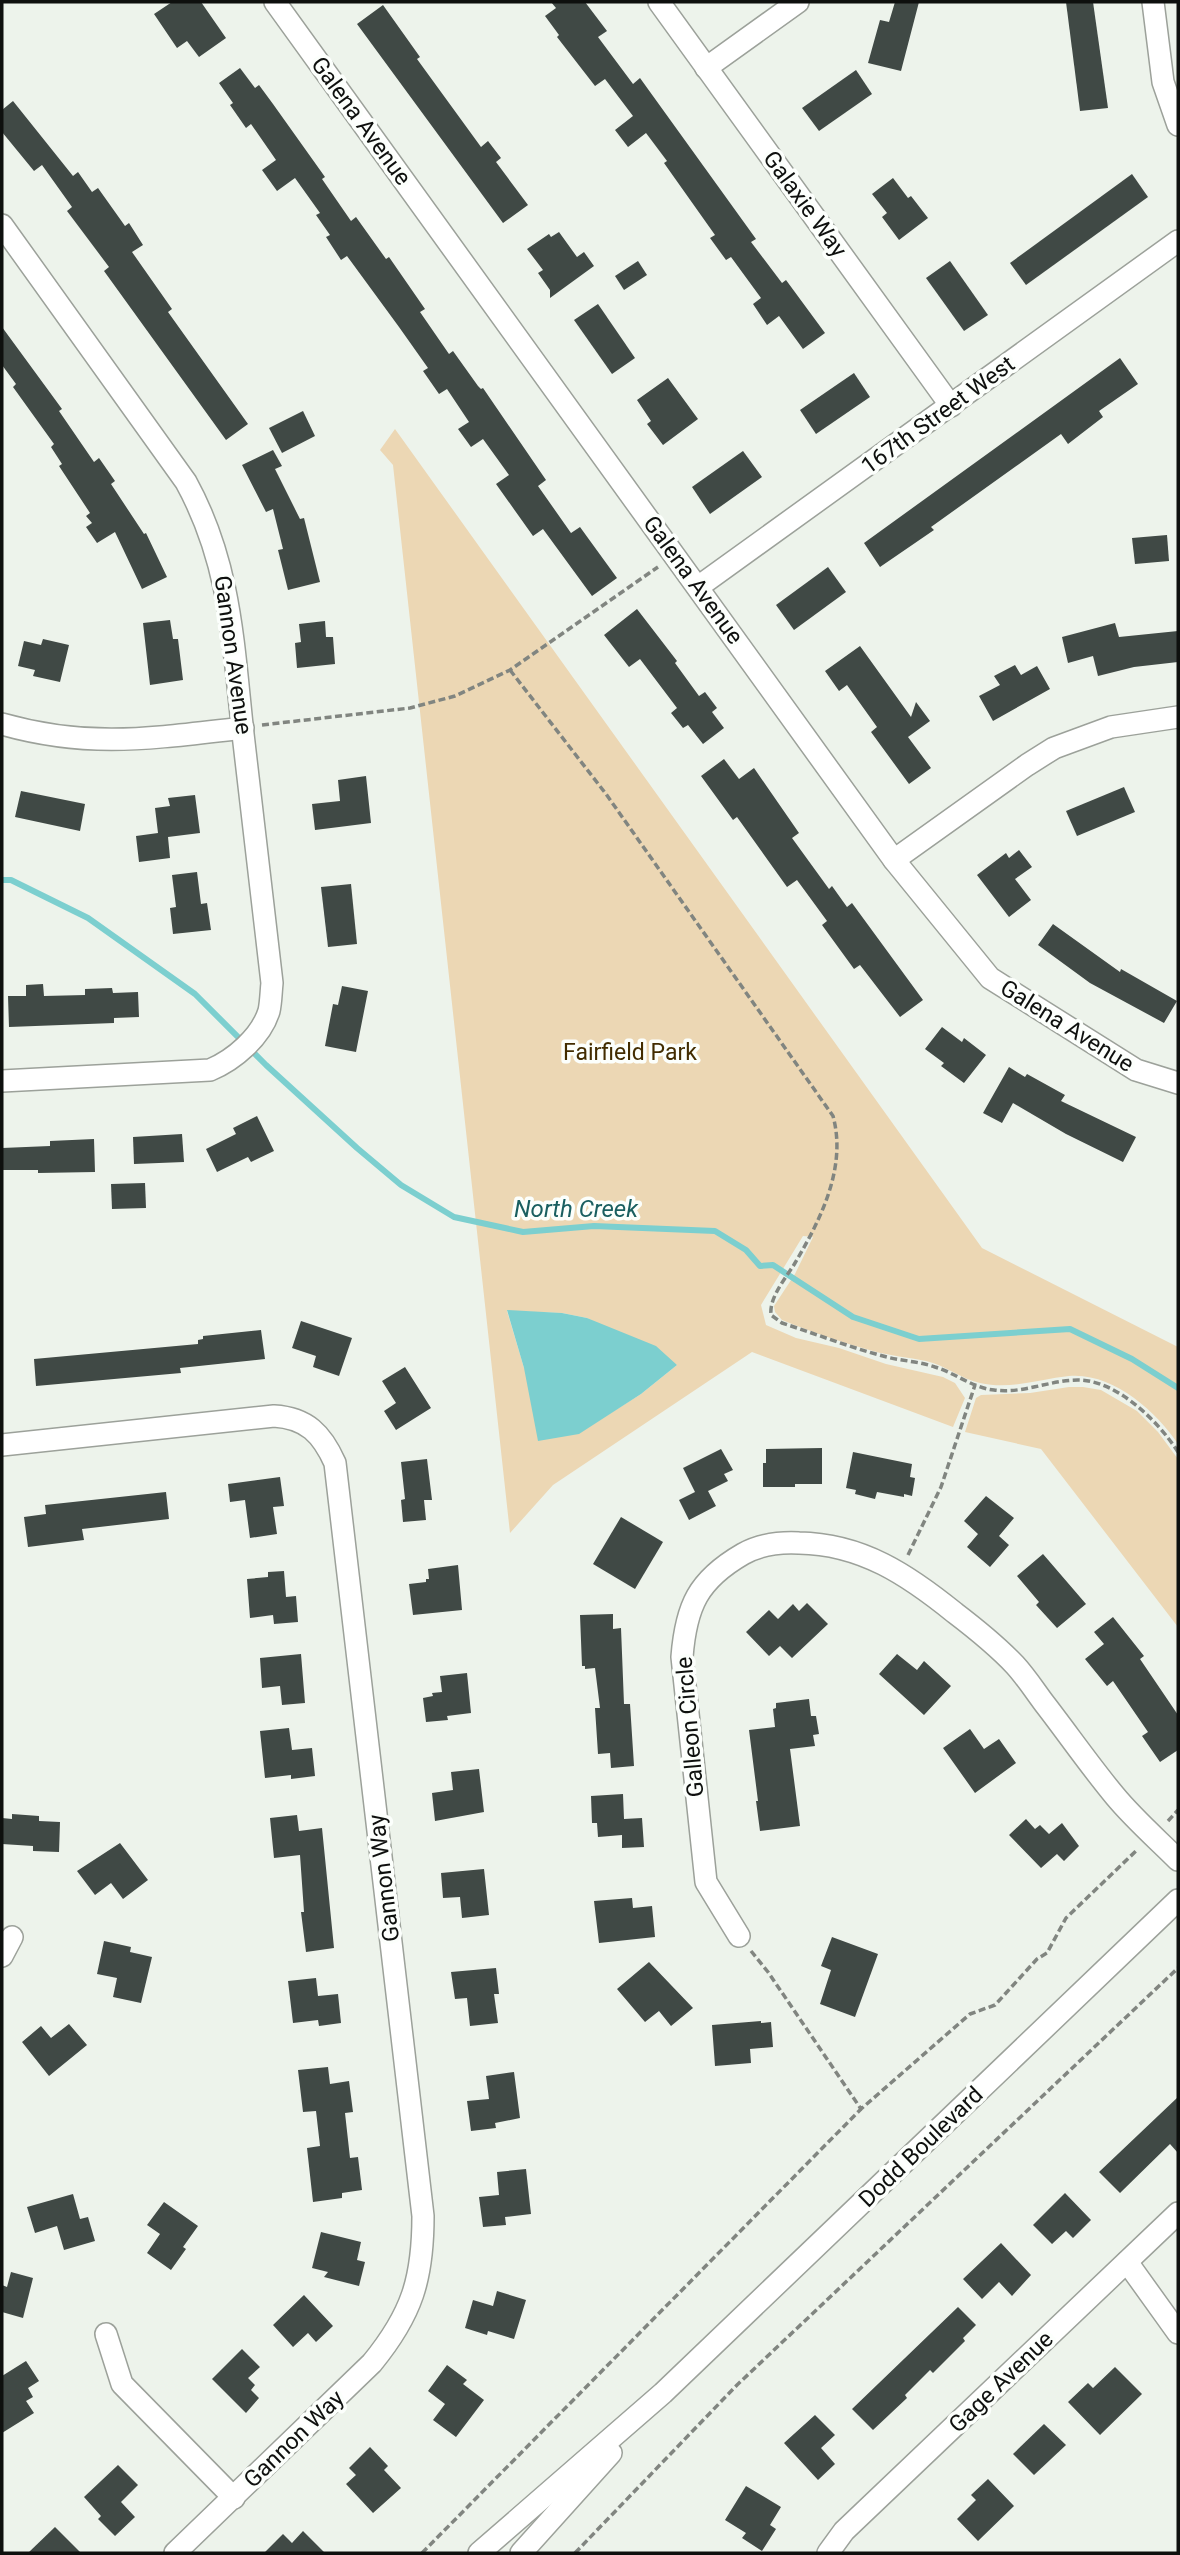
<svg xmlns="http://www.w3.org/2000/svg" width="1180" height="2555" viewBox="0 0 1180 2555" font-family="Roboto,sans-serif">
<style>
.green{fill:#ecd7b4;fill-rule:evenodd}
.water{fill:#7ccfcf}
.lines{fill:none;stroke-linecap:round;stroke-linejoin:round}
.stream{stroke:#7ccfcf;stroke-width:6}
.building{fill:#404945}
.minor-casing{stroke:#9ca19a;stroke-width:24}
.path{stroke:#818580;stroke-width:3.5;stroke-dasharray:7 3.5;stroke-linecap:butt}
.minor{stroke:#fff;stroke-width:21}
.labels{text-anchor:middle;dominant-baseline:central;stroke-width:7;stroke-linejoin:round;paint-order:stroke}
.street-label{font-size:23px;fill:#0e100e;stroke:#fcfffc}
.park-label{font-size:23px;fill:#422c00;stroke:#fcfffc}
.water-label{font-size:24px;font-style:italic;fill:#1a5f60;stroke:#fcfffc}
</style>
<rect width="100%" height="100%" fill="#edf3eb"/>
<g class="green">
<path d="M 395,429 L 982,1248 L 1178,1347 L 1178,1444 C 1156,1411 1112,1372 1069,1376 C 1039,1379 1011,1390 980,1383 C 961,1379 945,1365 926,1361 C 908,1357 890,1356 873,1351 C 843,1343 812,1332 782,1320 L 775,1312 L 774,1306 L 795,1274 L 813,1237 L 803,1236 L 761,1305 L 766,1325 L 796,1338 L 839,1348 L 886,1364 L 943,1377 L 955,1383 L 965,1398 L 953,1427 L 752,1352 L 553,1485 L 510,1533 L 393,465 L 380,450 ZM 507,1311 L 562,1313 L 587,1318 L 677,1365 L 641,1394 L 579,1433 L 524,1368 Z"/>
<polygon points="1069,1387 1083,1387 1101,1390 1137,1411 1158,1432 1178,1459 1178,1627 1041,1449 965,1432 976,1398 981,1395 1030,1393"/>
</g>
<polygon class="water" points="507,1310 562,1313 587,1318 656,1346 677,1365 641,1394 579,1434 538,1441 524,1368"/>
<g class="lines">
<polyline class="stream" points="2,880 11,880 88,918 195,994 266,1065 357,1148 401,1185 454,1217 523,1232 594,1226 715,1231 746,1250 760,1266 773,1265 853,1317 919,1339 1070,1329 1132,1359 1178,1388"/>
</g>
<g class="building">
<polygon points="172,2 201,2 226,38 199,57 187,41 177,48 154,14"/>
<polygon points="551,2 585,2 607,31 598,37 633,84 640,78 756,239 751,242 782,283 786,280 825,333 803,349 779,316 767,325 753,304 761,298 731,257 726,260 710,238 715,235 664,163 667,161 646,133 628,147 615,130 633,116 605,79 595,86 557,37 559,35 545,16 556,8"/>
<polygon points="895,2 919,2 901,71 868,63 880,20 889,22"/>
<polygon points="1066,2 1093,2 1108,108 1080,111"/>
<polygon points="383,5 420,57 417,59 481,147 488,141 501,158 496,162 528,205 503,223 357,24"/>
<polygon points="240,68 255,88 259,85 273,104 325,177 322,179 351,221 356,217 386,259 389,257 425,309 420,312 449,354 453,351 478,386 481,389 483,388 546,480 538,486 571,533 580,527 617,578 592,596 543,529 533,536 496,484 509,475 483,439 471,447 458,429 469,422 447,389 439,394 423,371 428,368 399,327 347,256 341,260 326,237 330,235 316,215 320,213 295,178 277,191 262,170 276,160 251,124 246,128 230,105 233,103 219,83"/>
<polygon points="856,70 872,94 819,131 802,108"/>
<polygon points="13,101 73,176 78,172 92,192 98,188 125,226 129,223 143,245 132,252 172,309 168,312 248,424 226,440 104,271 109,267 67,211 72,207 42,165 34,171 2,132 2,110"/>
<polygon points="1132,174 1148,197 1026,285 1010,263"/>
<polygon points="893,178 908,198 911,196 928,218 899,240 882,217 887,213 872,194"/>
<polygon points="559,232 577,257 584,252 594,266 550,298 550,290 538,273 543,270 527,249 549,234 551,237"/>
<polygon points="638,261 647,275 624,290 615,276"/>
<polygon points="950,261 988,315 964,331 926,278"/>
<polygon points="598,304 635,358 612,374 574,320"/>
<polygon points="2,327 62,409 59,411 94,462 99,458 115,481 111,484 144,534 146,533 167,577 142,589 115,532 97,543 86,527 92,523 86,516 90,513 59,466 62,464 51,447 54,444 13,387 16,384 2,365"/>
<polygon points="1120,358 1138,384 1099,411 1103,417 1068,444 1061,434 931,527 934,530 880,567 864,543"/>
<polygon points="854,373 870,397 816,434 800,410"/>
<polygon points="668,378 698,419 663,445 647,424 651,421 637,400"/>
<polygon points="303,411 315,436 282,453 269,428"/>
<polygon points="273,450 282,466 275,469 300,519 304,518 320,582 288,590 278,550 283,549 273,509 266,512 242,465"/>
<polygon points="743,451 762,477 710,514 692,487"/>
<polygon points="1167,535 1169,561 1135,564 1132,538"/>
<polygon points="828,567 846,592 794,630 776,605"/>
<polygon points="637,609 677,661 675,663 699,696 705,692 717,708 712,712 724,728 703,744 688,725 683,728 671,713 677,708 640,659 629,667 604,635"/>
<polygon points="170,620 173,639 178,639 183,680 150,685 143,623"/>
<polygon points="325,621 326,637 333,637 335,664 297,668 295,643 301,642 299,624"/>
<polygon points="1115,623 1119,637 1178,631 1178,662 1134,667 1098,676 1093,656 1068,663 1062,637"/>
<polygon points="43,639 69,645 60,682 33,676 35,670 18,666 24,641 41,645"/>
<polygon points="860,646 911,717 916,702 930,721 908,737 931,768 909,784 871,732 877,727 847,685 839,691 825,671"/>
<polygon points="1015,665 1021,675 1037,666 1050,689 993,721 979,696 1000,685 994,676"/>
<polygon points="724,759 739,779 754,768 799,833 792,838 829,889 832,886 847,907 852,903 923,1000 900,1017 860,965 854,969 822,925 827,921 797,880 787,887 737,817 733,820 701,776"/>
<polygon points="366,776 371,823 315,830 312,804 340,801 338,780"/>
<polygon points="1124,787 1135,812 1077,836 1066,811"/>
<polygon points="21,791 85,804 80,831 15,817"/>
<polygon points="195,795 200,833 168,837 170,858 139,862 136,836 158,833 155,808 170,806 168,798"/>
<polygon points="1019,850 1032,867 1015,879 1031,900 1009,917 977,875 1006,853 1009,858"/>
<polygon points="197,872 201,904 207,903 211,930 173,934 170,908 176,907 172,875"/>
<polygon points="351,884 357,944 328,947 321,887"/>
<polygon points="1053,924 1120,972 1121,969 1177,1001 1164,1023 1090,983 1038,945"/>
<polygon points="43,984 44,996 85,995 85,989 112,988 113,993 138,992 139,1017 114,1018 114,1023 9,1027 8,996 26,996 26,985"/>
<polygon points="342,986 368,991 356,1052 325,1046 333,1004 338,1005"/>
<polygon points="942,1027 962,1042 964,1038 986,1055 964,1083 941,1066 944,1063 925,1049"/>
<polygon points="1009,1067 1025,1077 1027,1074 1065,1095 1061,1101 1136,1137 1123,1162 1066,1134 1013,1103 1002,1123 983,1113"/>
<polygon points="257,1116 274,1151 251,1162 248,1157 217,1172 206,1149 236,1134 233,1128"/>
<polygon points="182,1134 184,1162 134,1164 133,1137"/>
<polygon points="94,1139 95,1172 38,1173 38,1170 2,1170 2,1148 50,1146 50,1141"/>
<polygon points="145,1183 146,1208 112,1209 111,1184"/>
<polygon points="301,1321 352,1338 339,1376 313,1367 316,1356 292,1348"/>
<polygon points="261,1330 265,1359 180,1368 181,1373 36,1386 34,1359 198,1344 198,1340 203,1339 203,1336"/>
<polygon points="405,1367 431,1408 396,1430 384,1411 396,1403 382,1381"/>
<polygon points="822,1448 822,1484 795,1484 795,1487 763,1487 763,1463 766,1463 766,1449"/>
<polygon points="721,1449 733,1470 724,1474 728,1481 708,1491 716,1506 689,1520 679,1500 695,1492 683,1468"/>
<polygon points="853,1452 912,1464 910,1477 915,1478 912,1496 904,1494 904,1497 877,1492 875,1499 855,1494 856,1490 846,1488"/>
<polygon points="427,1459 432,1500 424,1500 426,1520 403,1522 401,1500 405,1499 401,1462"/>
<polygon points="280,1477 284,1506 273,1507 277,1534 250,1538 245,1500 230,1502 228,1484"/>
<polygon points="166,1492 169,1519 82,1529 84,1540 28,1547 24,1517 46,1514 45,1505"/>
<polygon points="986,1496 1014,1518 999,1536 1009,1545 990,1567 967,1547 978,1534 964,1521"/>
<polygon points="621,1517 663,1542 635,1589 593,1564"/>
<polygon points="1043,1554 1086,1604 1057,1628 1036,1605 1039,1602 1017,1576"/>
<polygon points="458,1565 462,1610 413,1615 409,1584 426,1582 426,1579 429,1579 428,1569"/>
<polygon points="284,1571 286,1597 296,1596 298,1622 274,1624 273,1615 250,1618 247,1579 268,1577 268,1572"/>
<polygon points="807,1603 828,1624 792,1658 780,1646 769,1656 746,1632 769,1610 778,1619 793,1604 799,1611"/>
<polygon points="613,1614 613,1629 621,1628 624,1704 630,1704 634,1766 611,1768 610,1753 598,1754 595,1708 600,1708 595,1668 585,1669 585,1666 582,1666 580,1615"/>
<polygon points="1113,1617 1144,1656 1140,1659 1178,1715 1178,1750 1160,1762 1142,1736 1148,1732 1113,1681 1107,1686 1085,1659 1104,1644 1094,1632"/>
<polygon points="301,1654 305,1703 282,1705 280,1686 262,1688 260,1658"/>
<polygon points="897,1654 917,1670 924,1661 951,1686 924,1715 879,1674"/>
<polygon points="467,1673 471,1713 447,1716 448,1720 426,1722 423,1698 433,1696 432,1693 442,1692 440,1676"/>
<polygon points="809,1699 811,1716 816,1716 819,1734 813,1735 815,1746 790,1749 800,1826 760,1831 756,1801 758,1801 749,1730 775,1727 773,1709 776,1708 776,1703"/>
<polygon points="289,1728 292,1750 312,1748 315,1776 291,1779 291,1775 265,1778 260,1731"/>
<polygon points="970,1729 984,1749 999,1739 1016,1763 975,1793 943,1748"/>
<polygon points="479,1769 484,1812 435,1821 432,1793 453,1790 451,1772"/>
<polygon points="623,1794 624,1819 642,1818 644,1847 622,1848 622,1835 598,1837 597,1823 592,1823 591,1796"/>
<polygon points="12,1814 39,1816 39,1821 60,1822 59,1852 33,1851 33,1846 2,1844 2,1818 12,1819"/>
<polygon points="297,1815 299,1831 322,1828 334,1948 306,1952 301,1912 304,1912 300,1855 274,1858 270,1818"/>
<polygon points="1026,1819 1035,1829 1040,1825 1049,1834 1062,1823 1079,1846 1064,1861 1057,1854 1041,1868 1009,1835"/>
<polygon points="120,1843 148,1880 123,1899 111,1883 95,1895 77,1871"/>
<polygon points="484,1869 489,1915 462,1918 460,1897 443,1898 441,1873"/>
<polygon points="632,1898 633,1908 652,1906 655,1937 599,1943 594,1901"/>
<polygon points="832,1937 878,1954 855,2017 820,2004 831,1970 821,1966"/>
<polygon points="104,1941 131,1947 130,1952 152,1957 141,2003 113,1997 117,1978 97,1974"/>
<polygon points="649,1962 693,2008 671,2026 659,2011 645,2022 617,1989"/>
<polygon points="496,1968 499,1994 494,1994 498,2023 470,2026 467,1998 455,1999 451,1972"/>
<polygon points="316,1978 318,1996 338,1994 341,2023 319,2026 318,2020 293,2023 288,1981"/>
<polygon points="761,2021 761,2023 771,2022 773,2047 750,2049 751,2063 715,2066 712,2025"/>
<polygon points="69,2024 87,2045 49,2076 22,2042 41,2026 51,2038"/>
<polygon points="328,2067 330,2084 349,2081 353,2112 345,2113 350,2158 358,2157 362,2190 342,2193 342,2198 313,2202 307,2148 320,2146 316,2111 303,2112 298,2070"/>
<polygon points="514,2072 520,2118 495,2123 496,2128 471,2131 467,2101 489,2099 486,2076"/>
<polygon points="1178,2097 1178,2153 1170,2144 1120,2193 1099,2172"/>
<polygon points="526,2169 531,2214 505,2217 506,2225 483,2227 479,2197 499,2195 497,2172"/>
<polygon points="1065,2193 1091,2220 1073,2238 1066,2231 1052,2244 1033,2225"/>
<polygon points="73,2194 80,2219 88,2217 95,2241 64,2250 57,2226 35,2233 27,2207"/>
<polygon points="164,2202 198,2226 183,2247 186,2249 171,2270 147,2253 160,2234 147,2225"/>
<polygon points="321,2232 361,2242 357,2260 365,2262 359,2286 324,2277 328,2272 312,2268"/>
<polygon points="1001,2243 1031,2275 1012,2296 999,2282 982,2299 963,2279"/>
<polygon points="11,2272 33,2278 23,2318 2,2312 2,2285 7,2287"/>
<polygon points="497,2291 526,2300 514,2339 488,2331 487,2335 465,2328 473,2300 493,2306"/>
<polygon points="304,2295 333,2326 316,2342 308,2333 293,2347 273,2325"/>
<polygon points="958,2307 976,2325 963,2338 965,2341 933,2373 930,2370 905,2395 907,2398 873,2430 852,2409"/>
<polygon points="242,2349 260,2367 248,2378 255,2385 251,2390 259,2398 246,2413 212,2379"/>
<polygon points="26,2361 39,2381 28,2388 33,2397 26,2401 34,2413 2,2433 2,2376"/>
<polygon points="447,2365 467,2380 463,2384 484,2400 456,2437 433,2420 445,2404 428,2391"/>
<polygon points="1115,2367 1142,2394 1100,2435 1068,2402 1088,2383 1093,2388"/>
<polygon points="815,2415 835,2435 821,2448 835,2464 818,2480 784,2443"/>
<polygon points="1044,2424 1066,2445 1034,2475 1013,2454"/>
<polygon points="370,2447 388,2466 384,2470 401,2488 373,2513 346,2484 356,2475 349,2468"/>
<polygon points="118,2465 138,2485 121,2502 135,2517 115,2536 98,2519 101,2516 84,2497"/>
<polygon points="988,2479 1014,2506 978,2541 957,2519 976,2500 971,2495"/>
<polygon points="746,2486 781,2507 770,2525 776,2529 762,2551 742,2538 746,2533 725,2520"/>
<polygon points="55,2527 81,2553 28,2553"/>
<polygon points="303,2531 325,2553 264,2553 283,2534 292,2543"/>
</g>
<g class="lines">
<defs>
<g id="minor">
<polyline points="275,2 894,860 990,978 1136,1070 1178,1083"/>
<polyline points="659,2 951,406"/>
<polyline points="1153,2 1163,82 1178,125"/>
<polyline points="706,68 798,2"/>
<path d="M 2,225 L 186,482 C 231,564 233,643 243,734 C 253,817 263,900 272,983 C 271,992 271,1002 269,1011 C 261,1037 234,1060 210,1070 L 2,1081"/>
<polyline points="698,587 1178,241"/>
<path d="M 2,724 C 90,749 154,738 243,728"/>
<polyline points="894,860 1027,765 1054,748 1111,727 1178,717"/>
<path d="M 2,1445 L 274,1416 C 307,1418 322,1434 335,1463 L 423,2216 C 423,2279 412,2314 372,2363 L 175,2553"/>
<path d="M 739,1936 L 706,1882 L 682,1657 C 686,1606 698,1580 743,1554 C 761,1544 780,1542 799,1543 C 862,1544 908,1575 955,1613 C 976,1629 997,1646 1015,1665 C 1026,1677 1035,1691 1044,1703 C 1068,1734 1090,1766 1115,1796 C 1134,1819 1157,1839 1178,1860"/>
<polyline points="2,1956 12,1937"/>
<polyline points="1127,2262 1178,2333"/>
<polyline points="106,2334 122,2384 234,2498"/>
<polyline points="479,2553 663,2393 1178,1900"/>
<polyline points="521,2553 611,2453"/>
<polyline points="828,2553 844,2531 1178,2213"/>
</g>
</defs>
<use href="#minor" class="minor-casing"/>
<g class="path">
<path d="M 510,670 L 606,794 L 833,1116 C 847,1167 821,1219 795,1263 C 786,1278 769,1297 771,1315 L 782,1323 C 816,1334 849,1347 883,1356 C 900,1361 918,1361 935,1367 C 955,1373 973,1388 994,1390 C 1023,1394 1050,1380 1078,1380 C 1117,1380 1159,1422 1178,1452"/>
<polyline points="262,725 410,708 455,696 510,670 658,567"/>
<polyline points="908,1555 941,1487 975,1385"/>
<polyline points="1168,1821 1178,1810"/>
<polyline points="751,1951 768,1972 861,2109 970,2014 995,2005 1037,1959 1047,1953 1066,1918 1137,1850"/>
<polyline points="422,2553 861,2109"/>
<polyline points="575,2553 737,2385 1178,1968"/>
</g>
<use href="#minor" class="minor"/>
</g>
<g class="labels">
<g class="street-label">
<text transform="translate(361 121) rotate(54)">Galena Avenue</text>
<text transform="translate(805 204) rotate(54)">Galaxie Way</text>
<text transform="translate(938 415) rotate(-36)">167th Street West</text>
<text transform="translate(693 580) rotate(54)">Galena Avenue</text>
<text transform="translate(233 655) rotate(82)">Gannon Avenue</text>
<text transform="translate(1067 1026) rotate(32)">Galena Avenue</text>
<text transform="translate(690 1727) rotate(-95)">Galleon Circle</text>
<text transform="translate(384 1878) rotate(-97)">Gannon Way</text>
<text transform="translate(921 2147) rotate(-44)">Dodd Boulevard</text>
<text transform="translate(1001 2382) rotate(-44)">Gage Avenue</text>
<text transform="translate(294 2439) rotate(-44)">Gannon Way</text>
</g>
<g class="park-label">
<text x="630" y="1052">Fairfield Park</text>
</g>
<g class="water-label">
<text x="576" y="1209">North Creek</text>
</g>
</g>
<rect width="1180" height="2555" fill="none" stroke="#0e100e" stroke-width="7"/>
</svg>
